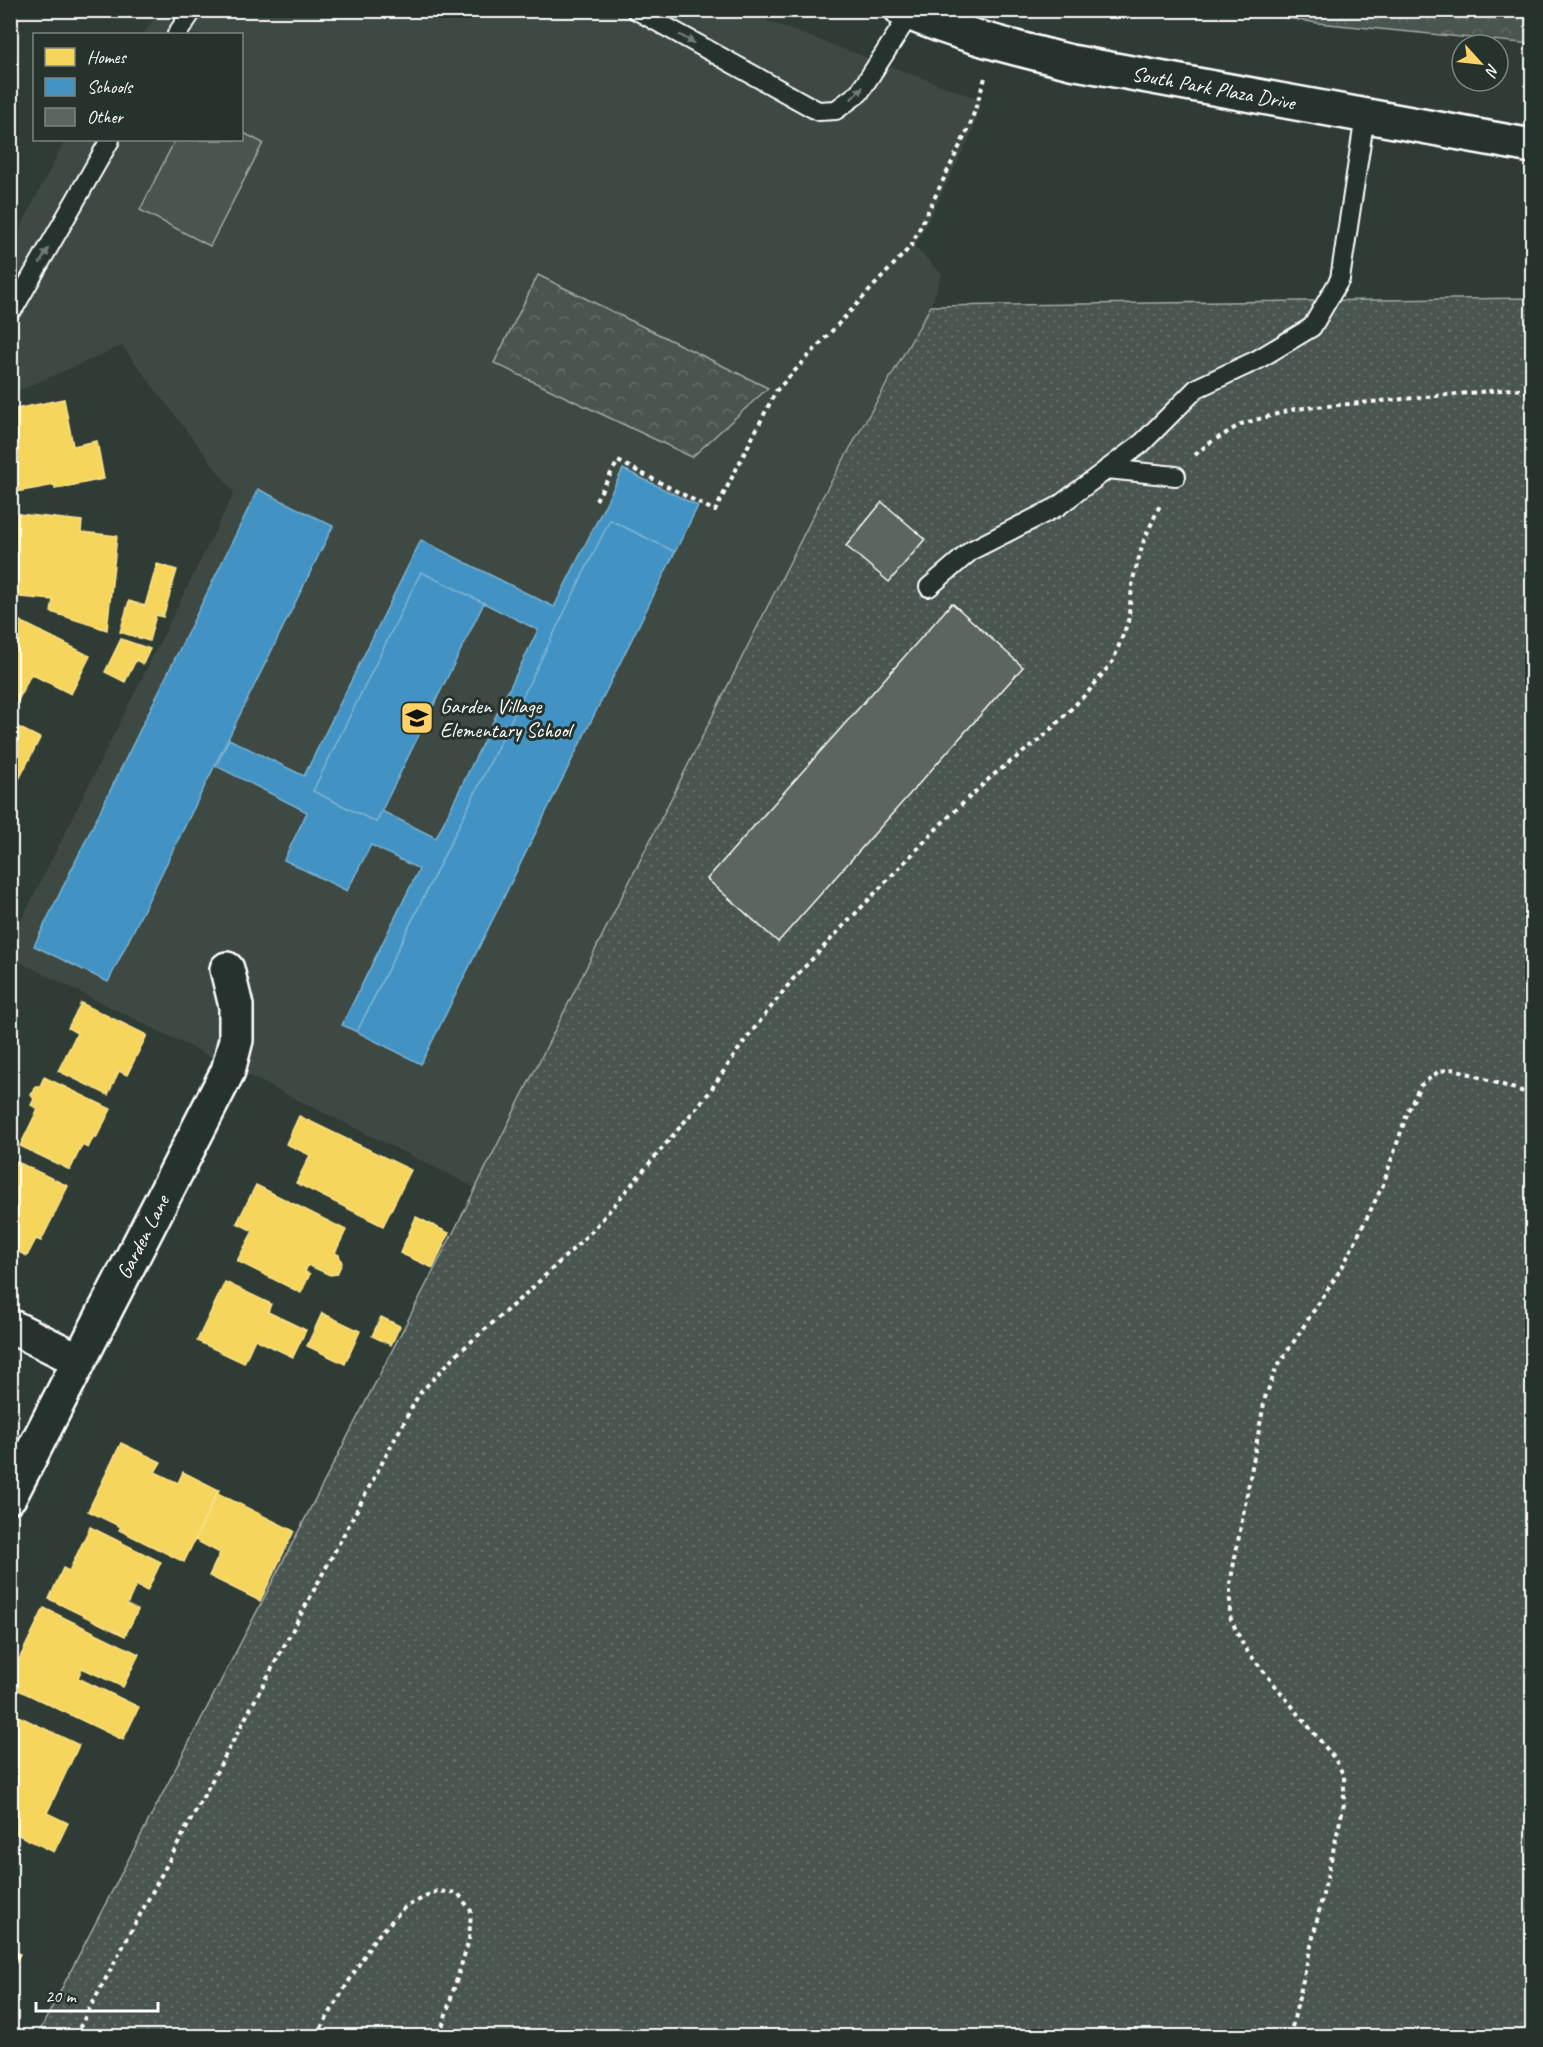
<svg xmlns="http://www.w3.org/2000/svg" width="1543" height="2047" viewBox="0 0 1543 2047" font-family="Caveat,sans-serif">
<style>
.built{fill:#3c4842}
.grass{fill:url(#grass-dots);stroke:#a4aaa7;stroke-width:1.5}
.forest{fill:url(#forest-crowns);stroke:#a4aaa7;stroke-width:1.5}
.garden{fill:#4a544f;stroke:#a4aaa7;stroke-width:1.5}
.homes{fill:#f6d55c;stroke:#f9e28d;stroke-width:1.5}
.schools{fill:#4393c3;stroke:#7bb3d5;stroke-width:1.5;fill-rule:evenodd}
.building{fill:#5b6661;stroke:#fff;stroke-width:1.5}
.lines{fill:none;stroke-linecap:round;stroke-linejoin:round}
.service-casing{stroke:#fff;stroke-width:22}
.minor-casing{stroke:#fff;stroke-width:38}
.tertiary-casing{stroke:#fff;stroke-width:38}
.path{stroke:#fff;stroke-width:4;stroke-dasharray:4.5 4.5;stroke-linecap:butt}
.service{stroke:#26332d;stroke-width:18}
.minor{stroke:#26332d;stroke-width:33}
.tertiary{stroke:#26332d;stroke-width:33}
.oneway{fill:#727a76}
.labels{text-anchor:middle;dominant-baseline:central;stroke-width:6;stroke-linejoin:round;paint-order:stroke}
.street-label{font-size:21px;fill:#fff;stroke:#26332d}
.poi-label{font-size:21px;fill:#fff;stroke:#26332d;text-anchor:start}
</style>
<defs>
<pattern id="grass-dots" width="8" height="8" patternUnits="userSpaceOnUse" patternTransform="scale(1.5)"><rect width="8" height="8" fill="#4a544f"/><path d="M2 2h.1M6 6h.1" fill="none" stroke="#656e69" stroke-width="1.8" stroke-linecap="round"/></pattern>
<pattern id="forest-crowns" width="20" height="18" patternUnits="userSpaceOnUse" patternTransform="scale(1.5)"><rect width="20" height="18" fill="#4a544f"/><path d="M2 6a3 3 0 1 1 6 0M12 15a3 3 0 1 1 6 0" fill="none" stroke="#656e69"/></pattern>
</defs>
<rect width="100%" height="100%" fill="#2f3b35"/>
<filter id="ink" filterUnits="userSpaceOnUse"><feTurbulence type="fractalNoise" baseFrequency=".0167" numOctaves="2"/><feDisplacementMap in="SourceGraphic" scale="12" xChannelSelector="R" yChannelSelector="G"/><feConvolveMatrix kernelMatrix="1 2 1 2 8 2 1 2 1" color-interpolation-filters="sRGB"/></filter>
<g filter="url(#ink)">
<polygon class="built" points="160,11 741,11 971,96 982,98 973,131 915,247 942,274 931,306 824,494 476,1188 11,958 10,943 234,493 122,346 11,394 11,246 65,140 242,140 242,34 143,34"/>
<polygon class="grass" points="1532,298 1532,2036 37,2036 454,1231 824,494 931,306"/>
<g class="forest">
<polygon points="1243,11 1532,11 1532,44 1318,23"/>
<polygon points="538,275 768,388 692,457 494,363"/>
</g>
<polygon class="garden" points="242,132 263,143 210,246 140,210 175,140 242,140"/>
<g class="homes">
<polygon points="64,399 73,446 97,441 104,479 55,489 55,485 10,493 10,410"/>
<polygon points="10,513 82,521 81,532 117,536 107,630 51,612 53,600 10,596"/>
<polygon points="157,564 177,570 163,617 156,615 149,641 120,632 129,601 145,606"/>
<polygon points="10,616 90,656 71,694 31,674 14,709 10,707"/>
<polygon points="121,639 150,649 143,664 136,660 125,682 105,672"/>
<polygon points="10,723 40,738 10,797"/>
<polygon points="81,1003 147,1035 127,1075 119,1071 108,1095 58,1071 77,1033 68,1028"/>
<polygon points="44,1077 111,1109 96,1138 94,1136 88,1148 82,1145 70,1170 20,1146 38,1109 31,1105 34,1099 31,1095 36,1086 40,1086"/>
<polygon points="299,1116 411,1170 383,1226 296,1183 310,1155 286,1144"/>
<polygon points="11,1159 68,1186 41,1241 36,1239 27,1256 10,1248"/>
<polygon points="256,1185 346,1230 335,1253 339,1255 342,1263 337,1274 330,1275 308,1265 305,1272 310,1274 301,1293 237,1261 253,1231 237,1223"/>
<polygon points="416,1217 449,1233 433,1268 400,1253"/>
<polygon points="225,1282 271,1304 268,1312 306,1330 293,1357 255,1339 244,1363 197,1341"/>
<polygon points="322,1313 360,1331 345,1364 307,1346"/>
<polygon points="381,1317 400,1326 391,1345 372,1336"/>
<polygon points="121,1443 161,1462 155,1472 178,1483 183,1472 219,1490 184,1562 119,1530 121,1527 88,1511"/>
<polygon points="217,1493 294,1531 260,1601 209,1576 220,1553 195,1540"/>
<polygon points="90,1527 161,1562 147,1591 136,1585 127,1605 138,1610 125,1636 49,1599 63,1568 69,1571"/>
<polygon points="44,1608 139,1654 123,1687 82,1668 78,1678 139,1707 123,1740 10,1686 10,1678"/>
<polygon points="10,1712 79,1745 47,1813 68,1823 54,1852 10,1831 10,1771 18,1756 10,1752"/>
<polygon points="10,1949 20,1954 10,1973"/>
</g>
<g class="schools">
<path d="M 623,469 L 698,506 L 675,552 L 610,520 L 357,1032 L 342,1025 L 419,869 L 371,845 L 347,891 L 284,860 L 307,812 L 216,766 L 229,739 L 304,776 L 421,540 L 554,607 ZM 421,572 L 538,630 L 436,838 L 382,811 L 376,822 L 313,791 Z"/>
<polygon points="258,489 333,526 108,982 34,946"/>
<polygon points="610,520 675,552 421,1064 357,1032"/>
<polygon points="421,572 484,603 376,822 313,791"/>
</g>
<g class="building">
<polygon points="882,502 925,539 889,582 846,546"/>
<polygon points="952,603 1023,667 778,942 707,879"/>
</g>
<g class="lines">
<defs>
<g id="service">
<polyline points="636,10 818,111 836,110 859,93 910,14"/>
<polyline points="177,34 193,10"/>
<polyline points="10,311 15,306 110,140"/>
<polyline points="1107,469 1176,476"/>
<polyline points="929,587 972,550 1057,507 1142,443 1197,388 1257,360 1312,327 1340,279 1365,116"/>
</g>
<g id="minor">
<polyline points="10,1326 79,1360"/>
<path id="s1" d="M 10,1496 L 228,1071 L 236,1040 L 236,1006 L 227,969"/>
</g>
<g id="tertiary">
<path id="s2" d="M 902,10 C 956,34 1014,48 1071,62 L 1532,146"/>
</g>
</defs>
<use href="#service" class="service-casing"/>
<use href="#minor" class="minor-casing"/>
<use href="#tertiary" class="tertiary-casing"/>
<g class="path">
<polyline points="1195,455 1208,444 1241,424 1295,409 1512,389 1532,391"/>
<polyline points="596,500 618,461 715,511 776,391 911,246 970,125 985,78"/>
<polyline points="75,2036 419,1394 457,1354 530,1290 594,1229 708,1094 743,1043 793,979 942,823 992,776 1043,737 1089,691 1113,661 1128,622 1133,579 1144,540 1160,505"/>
<polyline points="316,2036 373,1941 405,1907 437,1891 458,1893 471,1911 469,1940 442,2027 437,2036"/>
<polyline points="1290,2036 1344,1804 1344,1776 1335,1759 1244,1647 1230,1617 1230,1584 1265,1398 1276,1369 1344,1264 1383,1185 1408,1111 1420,1086 1439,1071 1455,1069 1527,1093 1532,1097"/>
</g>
<use href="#service" class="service"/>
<use href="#minor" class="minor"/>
<use href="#tertiary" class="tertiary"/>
</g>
<defs><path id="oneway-solid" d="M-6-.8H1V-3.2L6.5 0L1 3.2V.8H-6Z" transform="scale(1.5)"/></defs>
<g class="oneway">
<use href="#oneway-solid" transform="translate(687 39) rotate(29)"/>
<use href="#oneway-solid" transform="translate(857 93) rotate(-46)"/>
<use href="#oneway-solid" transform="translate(44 256) rotate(-60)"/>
</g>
</g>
<defs>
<symbol id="school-square" viewBox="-11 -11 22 22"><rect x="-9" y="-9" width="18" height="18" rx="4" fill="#ffd166" stroke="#26332d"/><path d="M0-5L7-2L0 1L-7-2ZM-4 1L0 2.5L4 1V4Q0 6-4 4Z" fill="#111"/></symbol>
</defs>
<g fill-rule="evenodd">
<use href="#school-square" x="398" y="699" width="38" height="38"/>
</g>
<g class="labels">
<g class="street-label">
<text stroke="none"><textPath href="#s2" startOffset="322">South Park Plaza Drive</textPath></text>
<text stroke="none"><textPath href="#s1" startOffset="291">Garden Lane</textPath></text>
</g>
<g class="poi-label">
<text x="440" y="706">Garden Village<tspan x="440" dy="24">Elementary School</tspan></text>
</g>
</g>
<rect width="1543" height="2047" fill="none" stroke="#26332d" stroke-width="36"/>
<rect x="18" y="18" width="1507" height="2011" fill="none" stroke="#fff" stroke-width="2" filter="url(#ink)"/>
<rect x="33" y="33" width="210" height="108" fill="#26332d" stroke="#7d8581" stroke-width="1.5"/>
<rect x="45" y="48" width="30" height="18" fill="#f6d55c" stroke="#7d8581" stroke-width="1.5"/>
<text x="87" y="63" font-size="18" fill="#ffffff">Homes</text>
<rect x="45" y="78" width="30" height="18" fill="#4393c3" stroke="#7d8581" stroke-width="1.5"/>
<text x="87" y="93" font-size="18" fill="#ffffff">Schools</text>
<rect x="45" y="108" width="30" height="18" fill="#5b6661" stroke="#7d8581" stroke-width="1.5"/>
<text x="87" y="123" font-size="18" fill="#ffffff">Other</text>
<g transform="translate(1480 63) rotate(117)"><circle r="28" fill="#26332d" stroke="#7d8581" stroke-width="1.5"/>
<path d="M0-4.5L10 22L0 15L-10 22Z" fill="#ffd166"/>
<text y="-9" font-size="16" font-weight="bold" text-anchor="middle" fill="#ffffff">N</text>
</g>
<path d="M36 2002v9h122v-9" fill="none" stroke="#ffffff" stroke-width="3"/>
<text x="45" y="2002" font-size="18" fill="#ffffff" stroke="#26332d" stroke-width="4.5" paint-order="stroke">20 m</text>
</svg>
